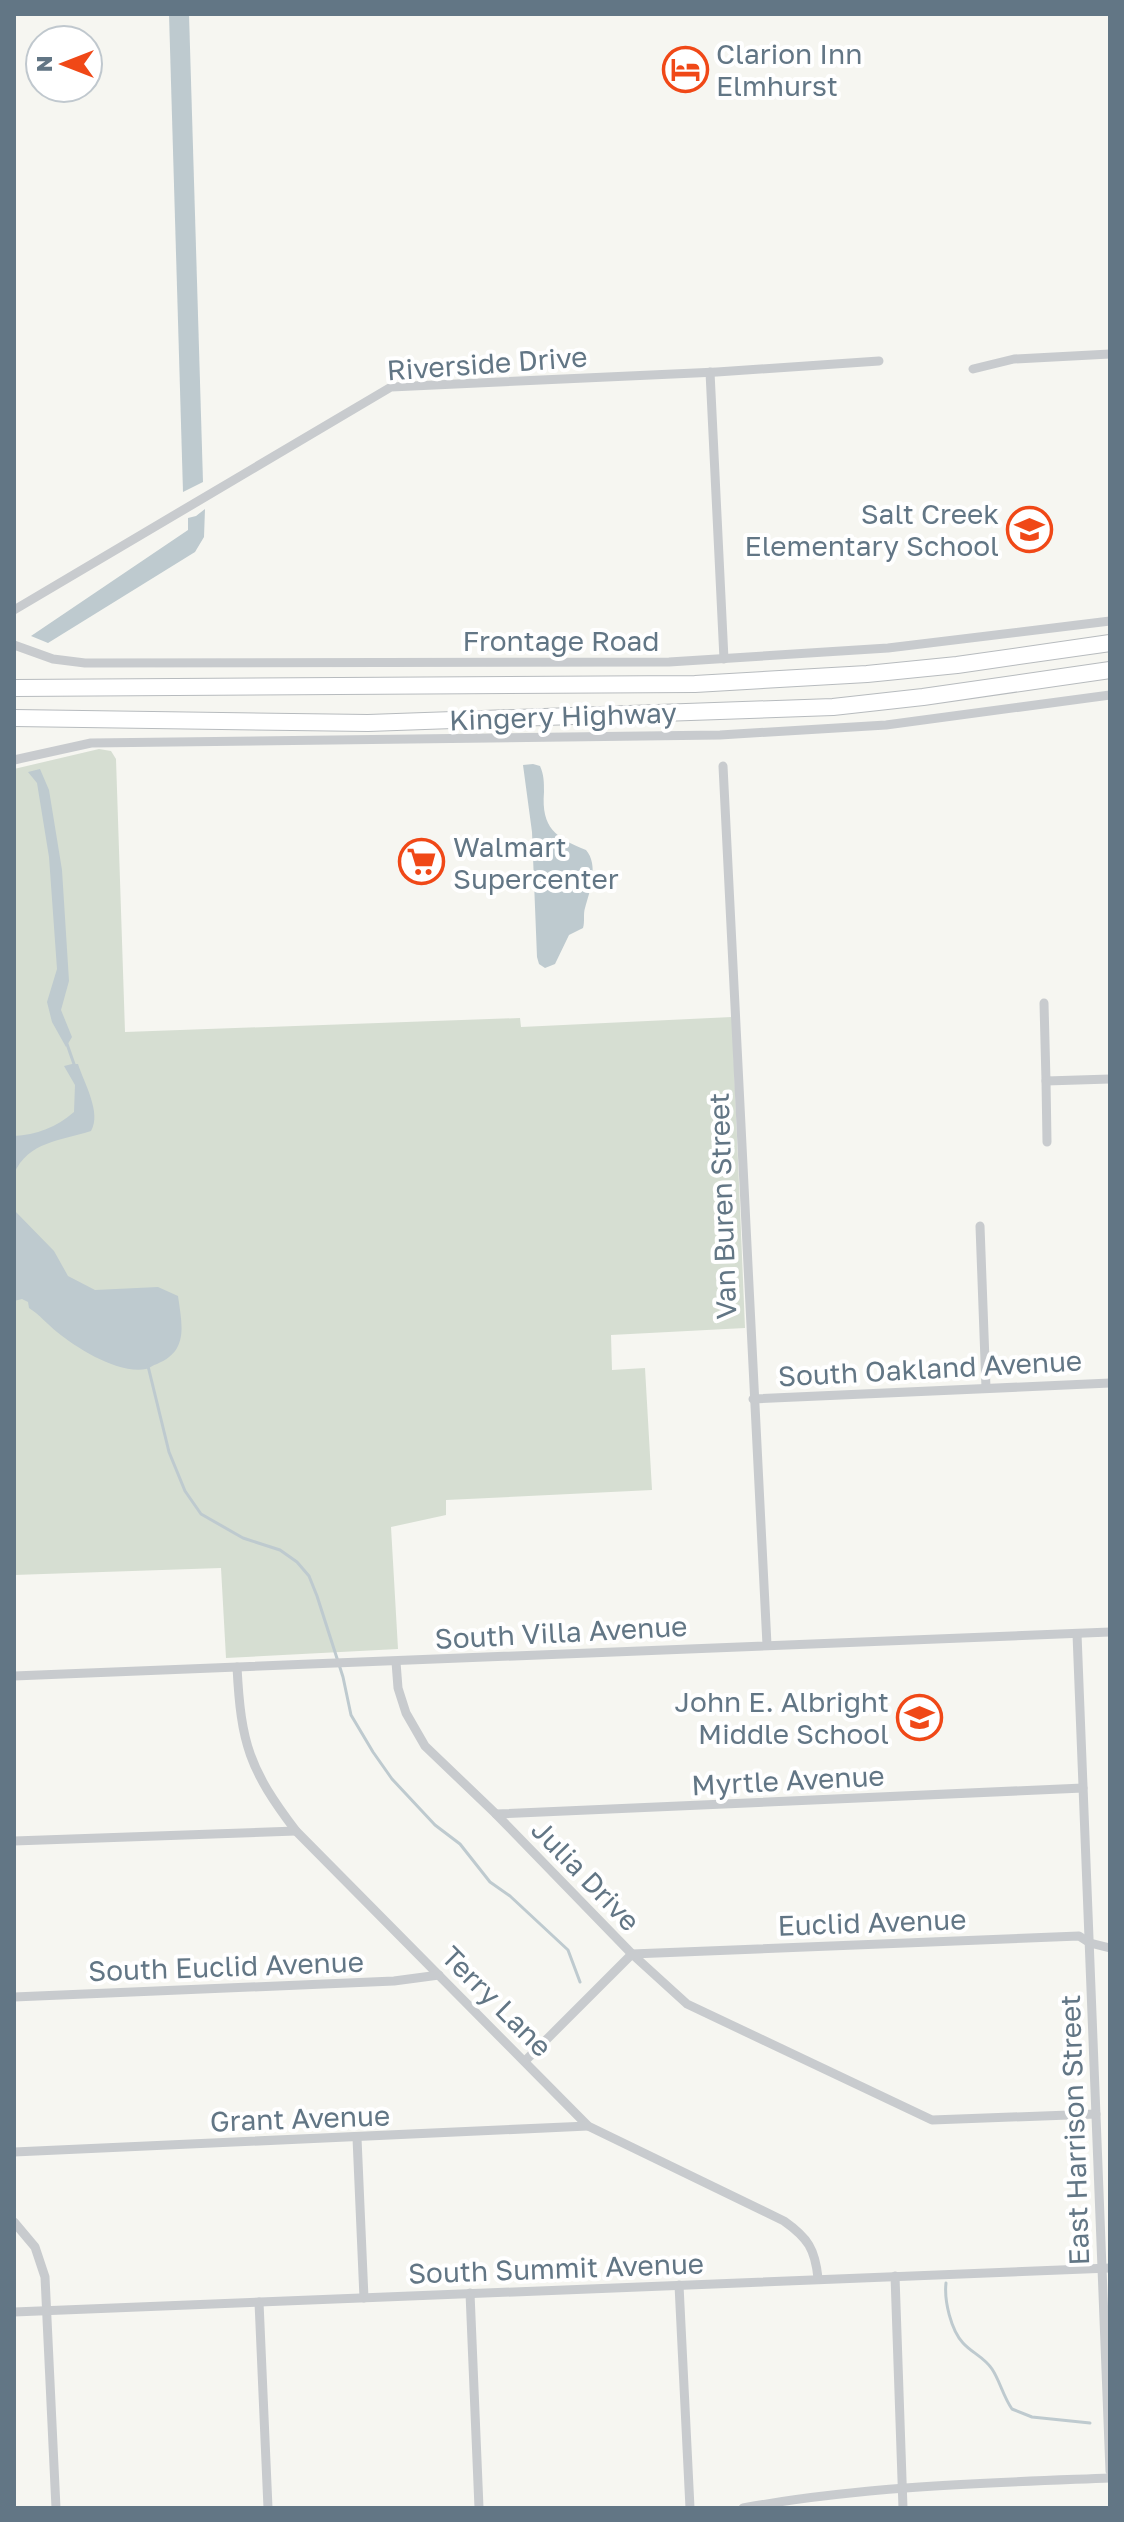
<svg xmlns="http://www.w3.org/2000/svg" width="1124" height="2522" viewBox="0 0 1124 2522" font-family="'Golos Text',sans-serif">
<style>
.green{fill:#d6ded2}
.water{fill:#becacf}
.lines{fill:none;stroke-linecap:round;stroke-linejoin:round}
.stream{stroke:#becacf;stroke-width:3}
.trunk-casing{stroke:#b7bbbe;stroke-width:18}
.minor{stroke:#c8cbce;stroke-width:9}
.trunk{stroke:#fff;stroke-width:16}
.labels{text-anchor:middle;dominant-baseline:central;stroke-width:8;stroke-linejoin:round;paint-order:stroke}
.poi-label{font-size:28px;fill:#627685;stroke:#fff;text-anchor:start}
.street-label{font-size:28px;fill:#627685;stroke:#fff}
</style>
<rect width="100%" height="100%" fill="#f6f6f1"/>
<polygon class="green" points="99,749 111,751 116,759 125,1032 520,1018 521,1027 732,1017 745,1328 611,1335 612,1370 645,1368 652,1490 446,1500 446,1515 391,1527 398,1649 226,1658 221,1568 14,1575 14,769"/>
<g class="water">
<polygon points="169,14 189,14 203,482 183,492"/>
<polygon points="205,509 204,537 195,552 48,643 31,636 188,530 188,518 196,516"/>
<path d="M 533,764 L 540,766 C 544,775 544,782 544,792 C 541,828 556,838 586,850 C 599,865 590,891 585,908 C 583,914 585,921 583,928 L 569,935 L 555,964 L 545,968 L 539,964 L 537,957 L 532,832 L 523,765 Z"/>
<polygon points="40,769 49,790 62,870 69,981 61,1010 72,1037 66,1047 52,1022 47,1002 57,969 49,857 37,783 28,772"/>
<path d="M 72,1064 L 78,1064 C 84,1083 102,1113 91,1131 C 61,1141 28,1141 14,1174 L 14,1136 C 36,1135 57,1127 74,1112 L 75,1085 L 64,1066 Z"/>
<path d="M 14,1210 L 54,1251 L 68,1276 L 95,1290 L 158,1287 L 178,1296 C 182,1325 189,1351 157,1364 C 153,1365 150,1368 146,1369 C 118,1374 78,1349 57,1332 C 47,1324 40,1315 29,1308 L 28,1302 L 22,1299 L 14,1301 Z"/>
</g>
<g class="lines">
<g class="stream">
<polyline points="67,1044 75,1067"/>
<polyline points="148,1366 169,1452 185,1491 201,1514 243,1538 280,1550 297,1562 309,1576 317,1596 343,1677 351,1715 373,1752 392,1779 435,1825 460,1844 490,1882 510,1896 568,1950 580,1982"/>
<path d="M 946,2283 C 944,2301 951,2330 963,2343 C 972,2353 984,2357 992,2369 C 1000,2381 1003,2396 1012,2409 L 1032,2417 L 1090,2423"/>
</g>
<defs>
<g id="trunk">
<polyline points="14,688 695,684 867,674 957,665 1110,643"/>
<polyline points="14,718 368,723 833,707 923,697 1110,670"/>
</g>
</defs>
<use href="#trunk" class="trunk-casing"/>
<g class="minor">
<polyline points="973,369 1014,359 1110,354"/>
<polyline points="710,372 724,659"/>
<polyline points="14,610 391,387 717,372 879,361"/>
<polyline points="14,645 53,659 85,663 669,662 888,648 1110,621"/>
<polyline points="14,760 91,743 720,735 886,725 1110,695"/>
<polyline points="723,766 767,1645"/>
<polyline points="1044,1003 1046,1081 1110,1079"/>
<polyline points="1046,1081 1047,1142"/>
<polyline points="980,1226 986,1388"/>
<polyline points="753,1399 1110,1383"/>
<polyline points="1077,1634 1110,2471"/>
<polyline points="396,1662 398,1688 406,1713 425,1746 496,1814 632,1954 687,2004 932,2120 1096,2114"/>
<path d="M 237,1667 C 241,1744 249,1769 296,1831 L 588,2126 L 784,2221 C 808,2238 815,2249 818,2278"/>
<polyline points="14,1676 1110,1632"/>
<polyline points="496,1814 1083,1788"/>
<polyline points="14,1841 296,1831"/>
<polyline points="14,1997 394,1981 439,1975"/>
<polyline points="525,2061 632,1954 1079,1936 1090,1943 1110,1948"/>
<polyline points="357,2138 364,2298"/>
<polyline points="14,2152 588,2126"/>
<polyline points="14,2222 35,2247 45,2277 56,2508"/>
<polyline points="895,2276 903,2508"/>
<polyline points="679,2285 690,2508"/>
<polyline points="470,2293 479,2508"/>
<polyline points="259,2302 268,2508"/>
<polyline points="14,2312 1110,2268"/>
<path d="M 743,2508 C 865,2486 987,2483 1110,2478"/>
</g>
<use href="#trunk" class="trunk"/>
</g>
<defs>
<symbol id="hotel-ring" viewBox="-11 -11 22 22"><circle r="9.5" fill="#fff" stroke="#f04817" stroke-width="1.5"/><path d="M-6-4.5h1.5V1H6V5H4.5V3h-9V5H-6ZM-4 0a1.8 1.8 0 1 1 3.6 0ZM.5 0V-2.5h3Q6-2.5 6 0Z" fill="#f04817"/></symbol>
<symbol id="school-ring" viewBox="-11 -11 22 22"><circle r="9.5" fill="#fff" stroke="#f04817" stroke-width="1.5"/><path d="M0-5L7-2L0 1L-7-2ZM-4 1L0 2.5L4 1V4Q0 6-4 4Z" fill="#f04817"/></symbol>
<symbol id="supermarket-ring" viewBox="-11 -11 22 22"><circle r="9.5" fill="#fff" stroke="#f04817" stroke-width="1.5"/><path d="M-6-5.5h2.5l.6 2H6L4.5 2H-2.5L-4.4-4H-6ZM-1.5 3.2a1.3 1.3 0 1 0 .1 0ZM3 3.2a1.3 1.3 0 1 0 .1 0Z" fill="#f04817"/></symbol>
</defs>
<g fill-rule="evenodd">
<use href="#hotel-ring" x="660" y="44" width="51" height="51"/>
<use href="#school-ring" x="1004" y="504" width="51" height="51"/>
<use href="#supermarket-ring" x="396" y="836" width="51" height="51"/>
<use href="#school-ring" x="894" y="1692" width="51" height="51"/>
</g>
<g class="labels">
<g class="poi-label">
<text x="716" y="53">Clarion Inn<tspan x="716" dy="32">Elmhurst</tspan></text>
<text x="999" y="513" text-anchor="end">Salt Creek<tspan x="999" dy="32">Elementary School</tspan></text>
<text x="453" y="846">Walmart<tspan x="453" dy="32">Supercenter</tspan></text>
<text x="889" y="1701" text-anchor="end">John E. Albright<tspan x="889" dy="32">Middle School</tspan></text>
</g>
<g class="street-label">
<text transform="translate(487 363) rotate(-4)">Riverside Drive</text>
<text x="561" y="640">Frontage Road</text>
<text transform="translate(563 716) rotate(-2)">Kingery Highway</text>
<text transform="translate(722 1206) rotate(-92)">Van Buren Street</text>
<text transform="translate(930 1368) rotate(-3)">South Oakland Avenue</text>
<text transform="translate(561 1632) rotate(-3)">South Villa Avenue</text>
<text transform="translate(788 1780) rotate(-3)">Myrtle Avenue</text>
<text transform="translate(586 1875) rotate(46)">Julia Drive</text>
<text transform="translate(872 1922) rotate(-2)">Euclid Avenue</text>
<text transform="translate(226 1966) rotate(-2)">South Euclid Avenue</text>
<text transform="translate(497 2001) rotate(45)">Terry Lane</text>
<text transform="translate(300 2118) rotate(-2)">Grant Avenue</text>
<text transform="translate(1074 2130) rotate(-92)">East Harrison Street</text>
<text transform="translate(556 2268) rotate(-2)">South Summit Avenue</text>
</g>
</g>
<rect width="1124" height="2522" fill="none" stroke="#627685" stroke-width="32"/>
<g transform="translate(64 64) rotate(270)"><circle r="38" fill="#ffffff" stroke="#c0c8ce" stroke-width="2"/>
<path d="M0-6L14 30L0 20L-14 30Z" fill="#f04817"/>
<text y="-12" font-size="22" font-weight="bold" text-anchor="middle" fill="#627685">N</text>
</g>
</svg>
